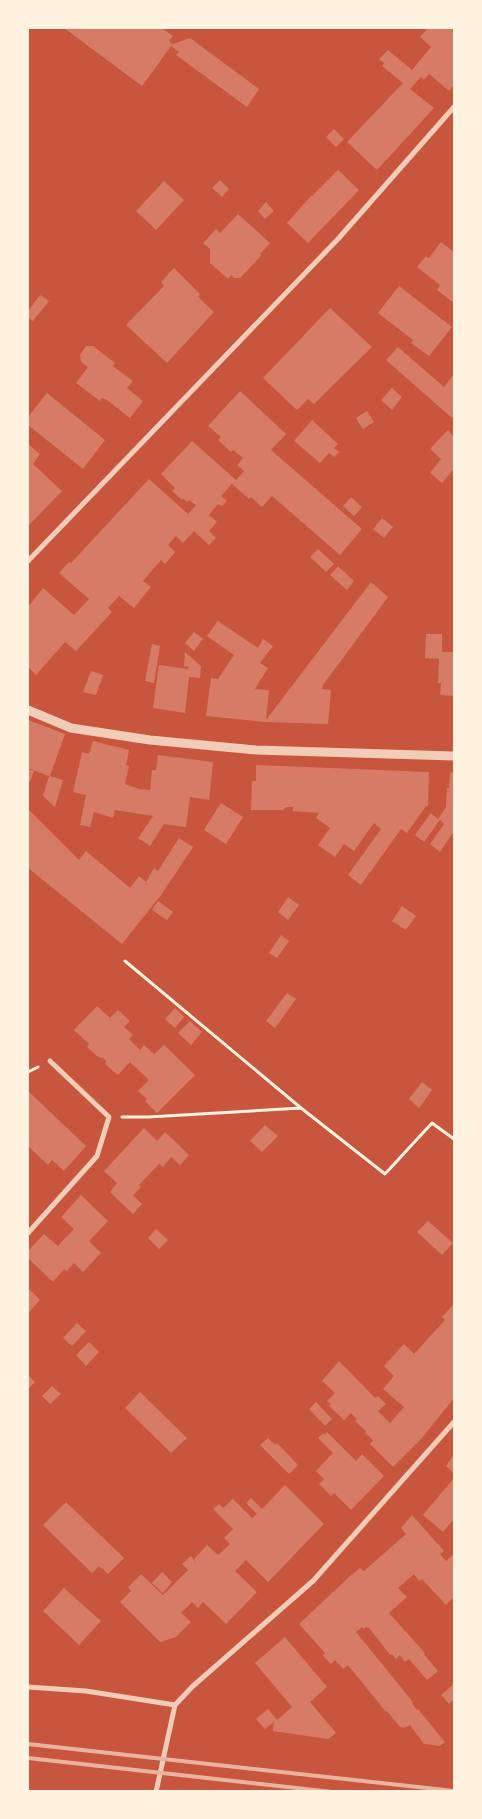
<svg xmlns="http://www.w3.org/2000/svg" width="482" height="1819" viewBox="0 0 482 1819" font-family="Overpass,sans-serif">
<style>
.building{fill:#d67c66}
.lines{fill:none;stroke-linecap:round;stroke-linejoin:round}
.path{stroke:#fff3e0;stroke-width:3}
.minor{stroke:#f1ccb7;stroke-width:5}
.tertiary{stroke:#f1ccb7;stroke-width:9}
.rail{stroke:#e9b49f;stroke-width:4}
</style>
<rect width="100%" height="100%" fill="#c8553d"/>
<g class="building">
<polygon points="64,28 161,28 173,36 169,41 173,44 190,38 259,89 247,107 176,55 179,52 171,46 142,86"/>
<polygon points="428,28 454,28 454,85 449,91 429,74 424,80 421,77 410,89 434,108 377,170 347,142 403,83 382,66 384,63 379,59 388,50 412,70 431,47 420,37"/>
<polygon points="334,129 344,139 336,147 326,137"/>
<polygon points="338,170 359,190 308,243 287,223 311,196 312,196"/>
<polygon points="220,180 229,189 222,197 212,188"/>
<polygon points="164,181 184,200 156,230 136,211"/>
<polygon points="266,202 274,211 265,219 258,211"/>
<polygon points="238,214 270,243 260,254 261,256 240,278 234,278 231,275 228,279 210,263 210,249 203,243 216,229 220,233"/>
<polygon points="441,242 454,252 454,303 437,290 440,285 417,267 426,256 429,258"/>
<polygon points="174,268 200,294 198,297 214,312 167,363 126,325 164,286 161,282"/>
<polygon points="399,286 452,327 429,356 411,343 413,340 378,313"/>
<polygon points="40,295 49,301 33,321 28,317 28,311"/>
<polygon points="330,308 372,347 314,404 308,399 297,410 263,378"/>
<polygon points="86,346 93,346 115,363 113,366 133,381 127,388 143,401 130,418 107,400 102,398 100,401 76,383 88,367 81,362 80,355"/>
<polygon points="398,347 444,387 454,374 454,415 452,418 386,360"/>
<polygon points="392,388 402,397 392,410 381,400"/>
<polygon points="240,391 286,434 271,450 362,529 340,555 272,496 262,507 251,497 249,499 232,484 221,496 227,501 222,506 218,504 209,515 217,522 209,531 216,538 209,545 194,531 183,543 176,536 168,545 175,552 165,564 161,560 143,581 151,587 134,608 119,596 108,608 112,612 76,651 65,642 36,675 28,667 28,607 43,588 74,615 89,599 59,573 69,562 71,563 149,479 188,514 196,505 189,500 187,502 183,498 182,500 172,491 175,488 161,474 192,441 236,480 244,471 237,465 243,458 233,450 231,452 218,440 221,437 208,426"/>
<polygon points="47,393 105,440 83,469 28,425 28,417"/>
<polygon points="367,411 374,422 363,429 356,418"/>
<polygon points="312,420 338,444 334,448 339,452 334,457 329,453 320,463 294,441"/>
<polygon points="448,430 454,437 454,469 442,483 430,473 441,459 430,449"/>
<polygon points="28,444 40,454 33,464 62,491 28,526"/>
<polygon points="351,497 362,507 354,516 343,506"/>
<polygon points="382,518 393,527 384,538 373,529"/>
<polygon points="318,549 334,564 326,572 310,557"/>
<polygon points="338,566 354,581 347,590 330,575"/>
<polygon points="371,582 388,597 323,685 322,689 331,690 328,724 265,722 206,716 211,678 218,679 234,655 207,636 218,621 258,648 263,639 273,646 260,663 268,668 255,689 269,690 266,720"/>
<polygon points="194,632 203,639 194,651 185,643"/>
<polygon points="426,634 442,634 442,652 454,652 454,696 440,695 441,683 438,683 439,659 425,658"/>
<polygon points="152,644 160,646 154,683 145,681"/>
<polygon points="185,652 201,666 200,678 189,677 185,713 153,708 159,665 188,669 189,667 184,666"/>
<polygon points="91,671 103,675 96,695 83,692"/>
<polygon points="28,720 65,734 50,776 63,780 55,807 43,796 49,776 28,768"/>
<polygon points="93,741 129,750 126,765 129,766 125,784 139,789 150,790 152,770 156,770 158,755 213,762 209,800 190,797 186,827 164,824 150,846 138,838 153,816 115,810 113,818 94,812 90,827 80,825 86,795 73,792 82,752 89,754"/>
<polygon points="256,765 429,772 428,806 426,806 407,833 401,829 361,885 348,875 381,829 374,823 354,851 344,844 335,857 318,845 330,828 316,818 319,813 293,811 293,807 286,807 283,810 251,810 252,781 256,781"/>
<polygon points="28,769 34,771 30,782 28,781"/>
<polygon points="450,772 454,773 454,831 440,852 430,844 444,824 440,820 424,842 415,835 431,813 438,819 446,807 447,788 449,788"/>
<polygon points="221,803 243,817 226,844 204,830"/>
<polygon points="28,809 79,860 86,851 130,888 139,876 146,882 154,868 158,871 179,838 193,847 161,895 122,944 28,868"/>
<polygon points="288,897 299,905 288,920 278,912"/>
<polygon points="158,901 173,912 167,920 152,910"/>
<polygon points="402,906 416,916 406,930 392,921"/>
<polygon points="281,935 289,941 277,958 269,953"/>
<polygon points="287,993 296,999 275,1028 266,1021"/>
<polygon points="97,1006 110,1018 118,1010 130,1021 124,1027 133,1035 129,1039 140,1050 144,1045 154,1054 164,1045 195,1075 157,1113 145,1101 147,1099 138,1091 149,1080 130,1062 118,1075 105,1064 106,1061 102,1057 101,1058 97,1056 87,1047 89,1044 74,1030"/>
<polygon points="175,1008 184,1017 175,1028 165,1019"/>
<polygon points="190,1021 202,1032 191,1045 178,1033"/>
<polygon points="422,1082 432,1090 419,1108 409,1099"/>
<polygon points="28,1091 86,1146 64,1171 52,1160 48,1165 28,1146"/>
<polygon points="265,1125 278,1136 262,1152 250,1141"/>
<polygon points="144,1128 157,1141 165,1132 189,1155 180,1165 171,1157 163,1167 159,1164 139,1185 141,1187 133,1195 142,1204 133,1214 110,1192 117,1183 104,1171"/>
<polygon points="81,1195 108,1221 89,1241 101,1253 83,1272 74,1263 67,1271 64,1269 53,1282 28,1258 28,1251 44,1234 58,1246 65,1238 74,1229 61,1217"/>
<polygon points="428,1221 453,1243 442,1255 417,1232"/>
<polygon points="156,1229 168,1240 159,1249 148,1238"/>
<polygon points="28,1288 40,1300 28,1313"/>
<polygon points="454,1304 454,1398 422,1438 393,1467 370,1444 373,1440 365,1433 366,1431 355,1421 357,1419 351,1413 344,1420 329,1406 331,1404 327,1401 335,1393 322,1381 339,1361 375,1398 378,1396 386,1404 378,1411 390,1423 404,1407 383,1389 394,1376 384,1366 404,1344 414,1354 445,1320 442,1317"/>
<polygon points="77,1323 86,1331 72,1346 63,1338"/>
<polygon points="89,1342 99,1352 86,1366 76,1355"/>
<polygon points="28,1375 35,1382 28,1389"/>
<polygon points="52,1386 61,1394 50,1404 42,1396"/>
<polygon points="140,1392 187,1438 171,1453 125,1408"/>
<polygon points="316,1402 332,1419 325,1426 309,1409"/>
<polygon points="327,1432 356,1461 362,1454 384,1476 351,1510 334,1493 331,1496 319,1484 324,1479 316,1471 333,1453 318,1438 323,1433 325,1435"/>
<polygon points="268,1438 275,1445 277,1443 298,1465 289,1474 260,1445"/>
<polygon points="454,1454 454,1474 446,1466"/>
<polygon points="454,1478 454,1519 443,1532 423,1515"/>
<polygon points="285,1485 324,1524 268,1582 246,1560 235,1571 257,1592 226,1624 203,1602 198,1608 192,1602 181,1613 191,1622 176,1637 160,1642 120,1602 131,1591 128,1587 141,1574 163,1595 188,1570 182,1564 191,1556 196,1563 194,1559 207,1545 218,1555 230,1544 224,1538 233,1529 213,1509 219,1504 223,1508 233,1499 252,1518 257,1514 246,1503 251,1498 262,1509"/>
<polygon points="66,1502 124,1558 108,1574 99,1566 92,1573 43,1525"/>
<polygon points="412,1515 444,1551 440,1554 446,1561 454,1554 454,1597 446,1605 422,1579 419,1581 414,1574 398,1588 407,1597 389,1613 425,1653 424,1654 438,1671 427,1680 409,1659 405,1662 400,1655 396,1659 392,1654 390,1655 370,1629 366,1627 364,1629 362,1627 356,1632 413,1702 412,1703 417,1710 418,1709 445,1742 440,1746 424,1744 410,1725 404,1728 400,1727 387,1711 386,1712 348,1665 343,1669 335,1660 331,1664 323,1656 325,1653 299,1624 349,1577 360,1568 364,1571 406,1534 401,1528"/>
<polygon points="162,1572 172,1582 163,1593 152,1583"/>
<polygon points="64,1588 101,1621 79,1645 43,1611"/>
<polygon points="285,1637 327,1687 310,1702 336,1733 328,1739 273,1731 274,1722 265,1729 256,1719 268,1709 277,1720 292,1707 255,1663"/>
<polygon points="454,1684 454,1699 449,1704 441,1695"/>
</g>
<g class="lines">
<g class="path">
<polyline points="125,961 301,1108"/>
<polyline points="28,1072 38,1067"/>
<polyline points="122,1117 148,1117 301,1108 385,1174 432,1123 454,1139"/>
</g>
<g class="minor">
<polyline points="28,561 338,239 454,107"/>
<polyline points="28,1233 97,1156 109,1117 50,1061"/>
<polyline points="28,1687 86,1691 175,1705"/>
<polyline points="156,1792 175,1705 193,1686 313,1581 454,1422"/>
</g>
<polyline class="tertiary" points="28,710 71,728 150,740 256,750 454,756"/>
<g class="rail">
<polyline points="28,1744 454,1791"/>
<polyline points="28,1758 332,1792"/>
</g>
</g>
<rect width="482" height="1819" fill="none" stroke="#fff3e0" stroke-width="58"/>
</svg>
